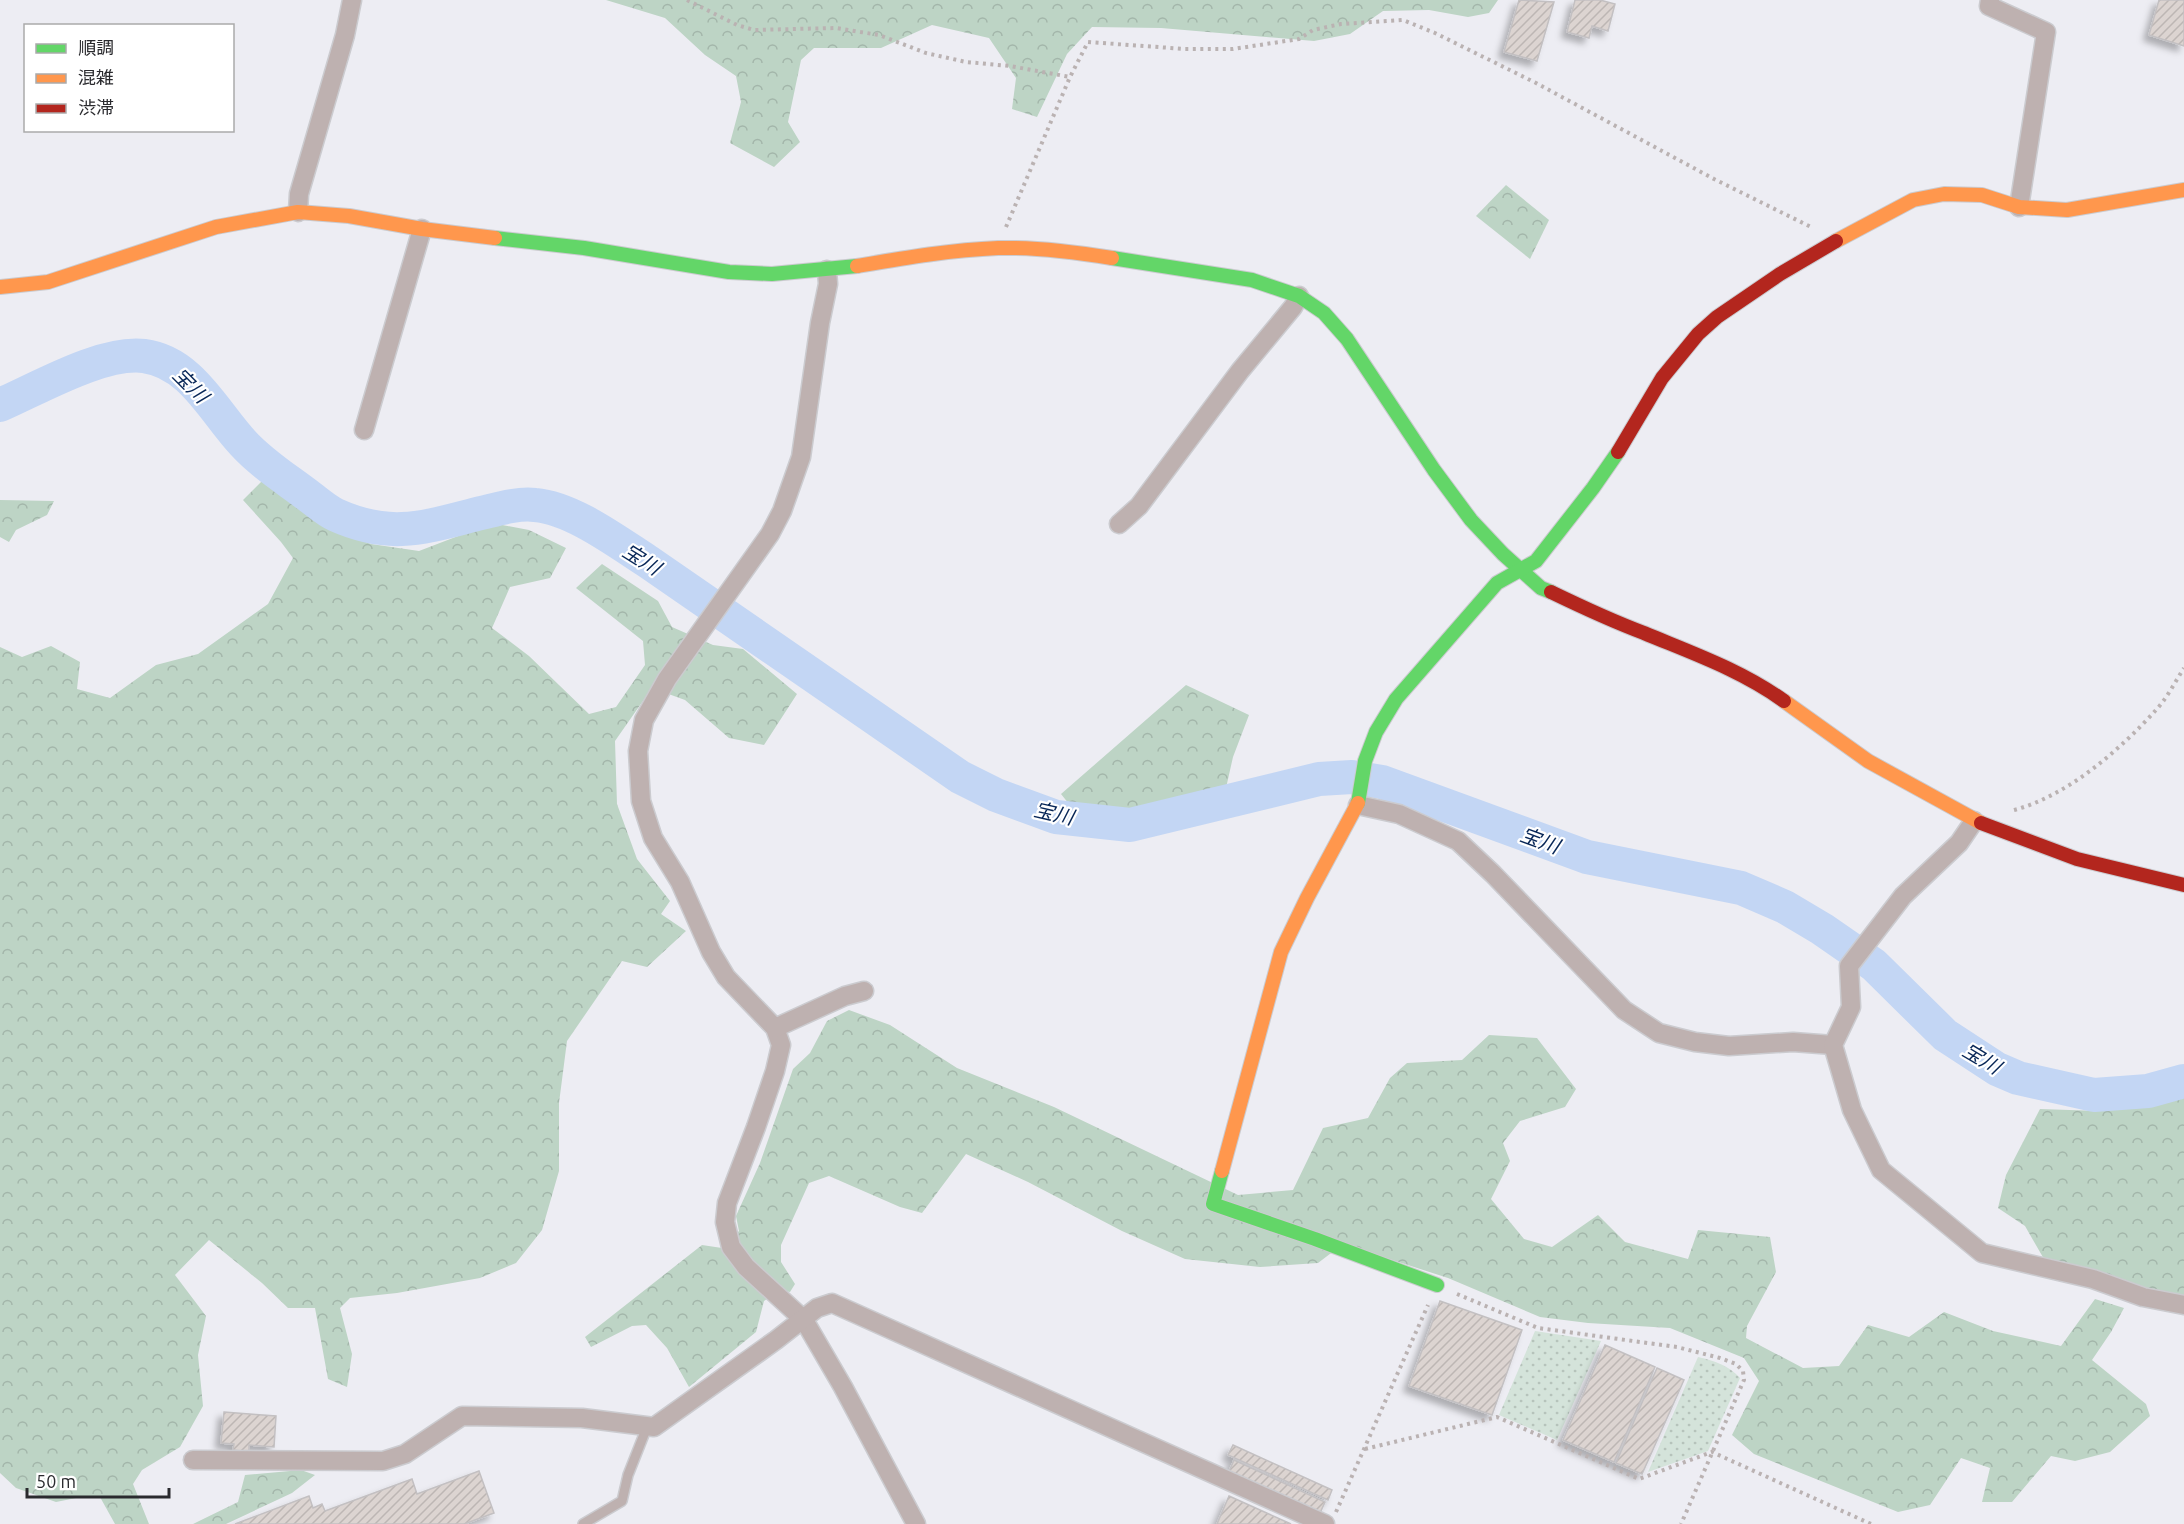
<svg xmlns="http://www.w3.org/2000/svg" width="2184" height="1524" viewBox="0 0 2184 1524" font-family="Ubuntu,'Noto Sans JP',sans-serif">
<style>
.grass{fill:url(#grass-dots)}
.forest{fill:url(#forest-crowns)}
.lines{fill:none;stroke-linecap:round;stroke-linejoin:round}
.river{stroke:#c3d6f4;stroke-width:34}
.building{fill:url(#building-hatch);stroke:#c3c0c2;stroke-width:1.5;filter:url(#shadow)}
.lane-casing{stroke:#cbcbcf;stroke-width:12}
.street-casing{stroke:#cbcbcf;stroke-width:21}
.fast-casing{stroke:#cbcbcf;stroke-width:16}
.slow-casing{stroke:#cbcbcf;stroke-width:16}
.jam-casing{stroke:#cbcbcf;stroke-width:16}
.path{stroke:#bab2b2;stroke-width:4;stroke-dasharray:3 4.5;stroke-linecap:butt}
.lane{stroke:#beb1b0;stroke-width:9}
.street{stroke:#beb1b0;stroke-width:18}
.fast{stroke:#63d668;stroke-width:14}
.slow{stroke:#ff974d;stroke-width:14}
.jam{stroke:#b3261e;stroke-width:14}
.labels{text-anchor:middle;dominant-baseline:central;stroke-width:4.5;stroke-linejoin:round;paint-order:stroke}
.water-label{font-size:20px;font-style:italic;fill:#072657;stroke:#fff}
</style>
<defs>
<pattern id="grass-dots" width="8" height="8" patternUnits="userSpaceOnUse" patternTransform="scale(1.5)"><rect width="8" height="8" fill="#d4e3da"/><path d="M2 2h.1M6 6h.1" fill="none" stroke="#b6c3bb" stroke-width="1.8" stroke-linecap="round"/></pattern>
<pattern id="forest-crowns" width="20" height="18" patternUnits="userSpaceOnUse" patternTransform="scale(1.5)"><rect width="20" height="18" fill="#bdd4c5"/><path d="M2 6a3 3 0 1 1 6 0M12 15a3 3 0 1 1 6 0" fill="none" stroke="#a3b6aa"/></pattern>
<pattern id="building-hatch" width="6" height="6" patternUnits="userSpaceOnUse" patternTransform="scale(1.5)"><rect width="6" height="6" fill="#dcd4d1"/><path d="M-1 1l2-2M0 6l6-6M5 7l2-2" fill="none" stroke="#bdb6b4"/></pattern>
<filter id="shadow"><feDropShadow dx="-5.5" dy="5.5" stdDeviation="3" flood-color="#0004"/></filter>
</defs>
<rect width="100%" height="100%" fill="#ededf3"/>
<g class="grass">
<polygon points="1535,1331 1601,1341 1557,1440 1499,1415"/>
<path d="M 1698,1357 C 1715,1361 1728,1365 1740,1378 L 1708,1451 L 1648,1472 Z"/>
</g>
<g class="forest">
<polygon points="606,0 1498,0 1489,13 1468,17 1429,10 1383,11 1350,34 1314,41 1161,28 1092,27 1067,54 1037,117 1012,109 1016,78 989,38 932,25 881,48 814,48 801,60 788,122 800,142 774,167 730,143 741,102 736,76 705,55 665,18"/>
<polygon points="1506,185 1549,220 1530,259 1476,216"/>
<polygon points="263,480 317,522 371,544 419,551 492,523 529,530 566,548 550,578 510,587 492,628 529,656 589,714 616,707 645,665 643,641 576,588 602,564 658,601 672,627 713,645 743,649 797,694 764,745 729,738 685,700 652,688 615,741 617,804 637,859 670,901 661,914 686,931 647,967 622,961 567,1041 559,1103 559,1171 542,1230 516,1263 480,1278 397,1293 350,1298 340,1308 352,1354 347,1387 328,1379 315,1308 288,1308 262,1283 209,1240 175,1275 206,1316 198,1355 203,1406 180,1447 142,1470 133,1484 149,1524 115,1524 100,1497 76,1498 56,1502 16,1488 0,1473 0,647 22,657 51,646 80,662 77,689 110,698 156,665 198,654 268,604 293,558 281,542 243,500"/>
<polygon points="0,500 54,501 47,515 16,530 9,542 0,537"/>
<polygon points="1186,685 1249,715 1233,757 1226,788 1142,809 1098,810 1069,804 1061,794"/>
<polygon points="849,1010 890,1025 957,1068 1054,1107 1238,1195 1293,1190 1323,1128 1368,1118 1390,1078 1407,1063 1462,1060 1489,1035 1537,1038 1576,1089 1565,1107 1520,1121 1503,1143 1510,1161 1491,1199 1524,1239 1552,1247 1598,1215 1625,1242 1688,1259 1698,1230 1770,1237 1776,1272 1747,1326 1746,1338 1803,1368 1839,1366 1868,1325 1909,1337 1944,1312 1993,1331 2061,1346 2095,1299 2124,1308 2111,1332 2092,1360 2146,1404 2150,1416 2110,1452 2075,1461 2051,1456 2012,1502 1982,1502 1990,1468 1961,1458 1930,1505 1898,1512 1754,1454 1732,1435 1759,1381 1744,1358 1670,1328 1588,1323 1540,1317 1448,1278 1343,1244 1318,1263 1260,1267 1185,1259 1122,1231 1028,1182 966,1154 922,1213 900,1207 829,1176 809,1183 781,1245 781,1262 795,1284 790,1292 780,1290 764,1301 756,1332 689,1387 667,1348 646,1325 632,1326 591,1347 585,1337 702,1245 722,1248 739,1231 736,1216 760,1163 793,1069 810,1053 827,1021"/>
<polygon points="2184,1098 2184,1297 2142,1289 2044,1259 2025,1226 1998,1208 2006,1175 2040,1109 2099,1111"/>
<polygon points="301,1470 315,1475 292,1493 226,1524 193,1524 238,1502 245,1475"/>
</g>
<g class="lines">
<path class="river" d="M 0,405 C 39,388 102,351 144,356 C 191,362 214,412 243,443 C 262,464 288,480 310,497 C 318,503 327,511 336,515 C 392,540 425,527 481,513 C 498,509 517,503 535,505 C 572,508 616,541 647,561 L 960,777 L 996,795 L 1056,817 L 1130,825 L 1319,779 L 1352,777 L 1382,782 L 1587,857 L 1741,888 L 1785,907 L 1822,929 L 1874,965 L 1945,1035 L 1997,1069 L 2018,1078 L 2094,1095 L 2148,1091 L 2184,1081"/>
</g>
<g class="building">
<polygon points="1519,0 1554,2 1537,61 1504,52"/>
<polygon points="1575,0 1600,0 1615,4 1608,31 1592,26 1589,38 1567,32"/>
<polygon points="2159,0 2184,0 2184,46 2149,35"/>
<polygon points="1440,1301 1522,1330 1492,1415 1409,1386"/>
<polygon points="1605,1345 1655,1367 1614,1462 1563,1440"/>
<polygon points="1657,1368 1684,1380 1642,1474 1616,1463"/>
<polygon points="224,1412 276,1416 274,1447 249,1445 249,1452 233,1450 234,1444 221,1443"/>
<polygon points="1233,1445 1332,1490 1328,1500 1228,1455"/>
<polygon points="1234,1460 1325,1502 1319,1515 1228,1474"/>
<polygon points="479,1471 494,1513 464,1524 235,1524 309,1496 313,1508 322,1504 325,1511 412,1479 417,1494"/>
<polygon points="1229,1496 1291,1524 1217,1524"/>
</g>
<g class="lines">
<defs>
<polyline id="lane" points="583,1524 622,1501 628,1475 647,1427"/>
<g id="street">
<polyline points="1990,0 1989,6 2046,32 2019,207"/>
<polyline points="298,212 299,194 345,35 352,0"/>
<polyline points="827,270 828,284 820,323 801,457 782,511 770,534 667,679 644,720 638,751 641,801 653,838 680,882 711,952 726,977 775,1028 781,1045 775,1071 756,1127 727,1203 725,1222 731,1247 746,1267 804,1320 843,1387 916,1524"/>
<polyline points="364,430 422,229"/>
<polyline points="1119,524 1139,506 1240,371 1293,307 1299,296"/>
<polyline points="1358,805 1399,814 1458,841 1493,874 1624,1010 1659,1033 1695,1042 1729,1046 1793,1042 1833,1045"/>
<polyline points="1974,821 1959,843 1903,896 1849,966 1851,1007 1833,1045 1852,1110 1881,1170 1982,1253 2093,1279 2143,1297 2184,1305"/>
<polyline points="775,1028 845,996 864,991"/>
<polyline points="193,1460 383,1461 405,1454 462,1416 582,1418 654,1427 776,1340 817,1308 832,1303 1325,1524"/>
</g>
<g id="fast">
<polyline points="495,238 584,248 729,272 772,274 857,266"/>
<polyline points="1112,258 1252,280 1299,296 1324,313 1347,339 1434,470 1471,520 1503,554 1541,588 1551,592"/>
<polyline points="1358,803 1365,761 1376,732 1396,699 1497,583 1536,561 1593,488 1618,452"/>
<polyline points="1222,1171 1213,1204 1315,1239 1437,1285"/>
</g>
<g id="slow">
<polyline points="1836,241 1913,200 1944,194 1982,195 2019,207 2067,210 2184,190"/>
<path d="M 857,266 C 904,258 950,250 998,248 C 1036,247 1075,252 1112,258"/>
<polyline points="0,287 48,282 216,227 298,212 349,216 422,229 495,238"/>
<polyline points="1784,701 1868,761 1981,823"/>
<polyline points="1222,1171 1281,952 1307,898 1358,803"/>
</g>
<g id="jam">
<polyline points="1618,452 1662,378 1698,334 1717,317 1780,274 1836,241"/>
<path d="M 1551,592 C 1582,607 1612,621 1644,633 C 1692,653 1741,670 1784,701"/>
<polyline points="1981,823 2077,859 2184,885"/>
</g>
</defs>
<use href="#lane" class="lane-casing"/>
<use href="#street" class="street-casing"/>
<use href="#fast" class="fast-casing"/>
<use href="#slow" class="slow-casing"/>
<use href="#jam" class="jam-casing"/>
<g class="path">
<polyline points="687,0 737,25 754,30 836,28 879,35 926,53 966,62 1010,66 1070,77"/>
<polyline points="1006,227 1070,77 1088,42 1185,49 1233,49 1299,39 1313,30 1341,24 1403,20 1435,33 1536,83 1714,179 1813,228"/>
<path d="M 2014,810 C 2067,796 2119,751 2156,710 C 2167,698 2175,682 2184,668"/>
<polyline points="1457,1294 1538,1328 1677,1347 1720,1358 1736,1364 1743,1371 1744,1380 1681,1524"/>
<polyline points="1365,1449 1497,1417 1639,1479 1712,1452 1871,1524"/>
<polyline points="1336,1512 1428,1305"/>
</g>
<use href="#lane" class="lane"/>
<use href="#street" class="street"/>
<use href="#fast" class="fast"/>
<use href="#slow" class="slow"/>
<use href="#jam" class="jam"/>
</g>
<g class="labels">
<g class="water-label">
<text transform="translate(191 385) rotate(45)">宝川</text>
<text transform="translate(642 559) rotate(32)">宝川</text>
<text transform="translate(1054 813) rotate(13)">宝川</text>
<text transform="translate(1540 840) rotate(20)">宝川</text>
<text transform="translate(1982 1058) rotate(31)">宝川</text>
</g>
</g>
<rect x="24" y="24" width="210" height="108" fill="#ffffff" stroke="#aaaaab" stroke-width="1.5"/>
<rect x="36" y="44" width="30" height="9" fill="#63d668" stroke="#aaaaab" stroke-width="1.5"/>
<text x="78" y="54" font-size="18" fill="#2a2a2e">順調</text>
<rect x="36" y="74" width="30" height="9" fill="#ff974d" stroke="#aaaaab" stroke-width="1.5"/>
<text x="78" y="84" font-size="18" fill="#2a2a2e">混雑</text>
<rect x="36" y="104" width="30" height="9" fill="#b3261e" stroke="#aaaaab" stroke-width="1.5"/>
<text x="78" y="114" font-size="18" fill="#2a2a2e">渋滞</text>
<path d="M27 1488v9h142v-9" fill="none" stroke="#2a2a2e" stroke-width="3"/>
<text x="36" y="1488" font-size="18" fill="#2a2a2e" stroke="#ffffff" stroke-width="4.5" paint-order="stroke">50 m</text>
</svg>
